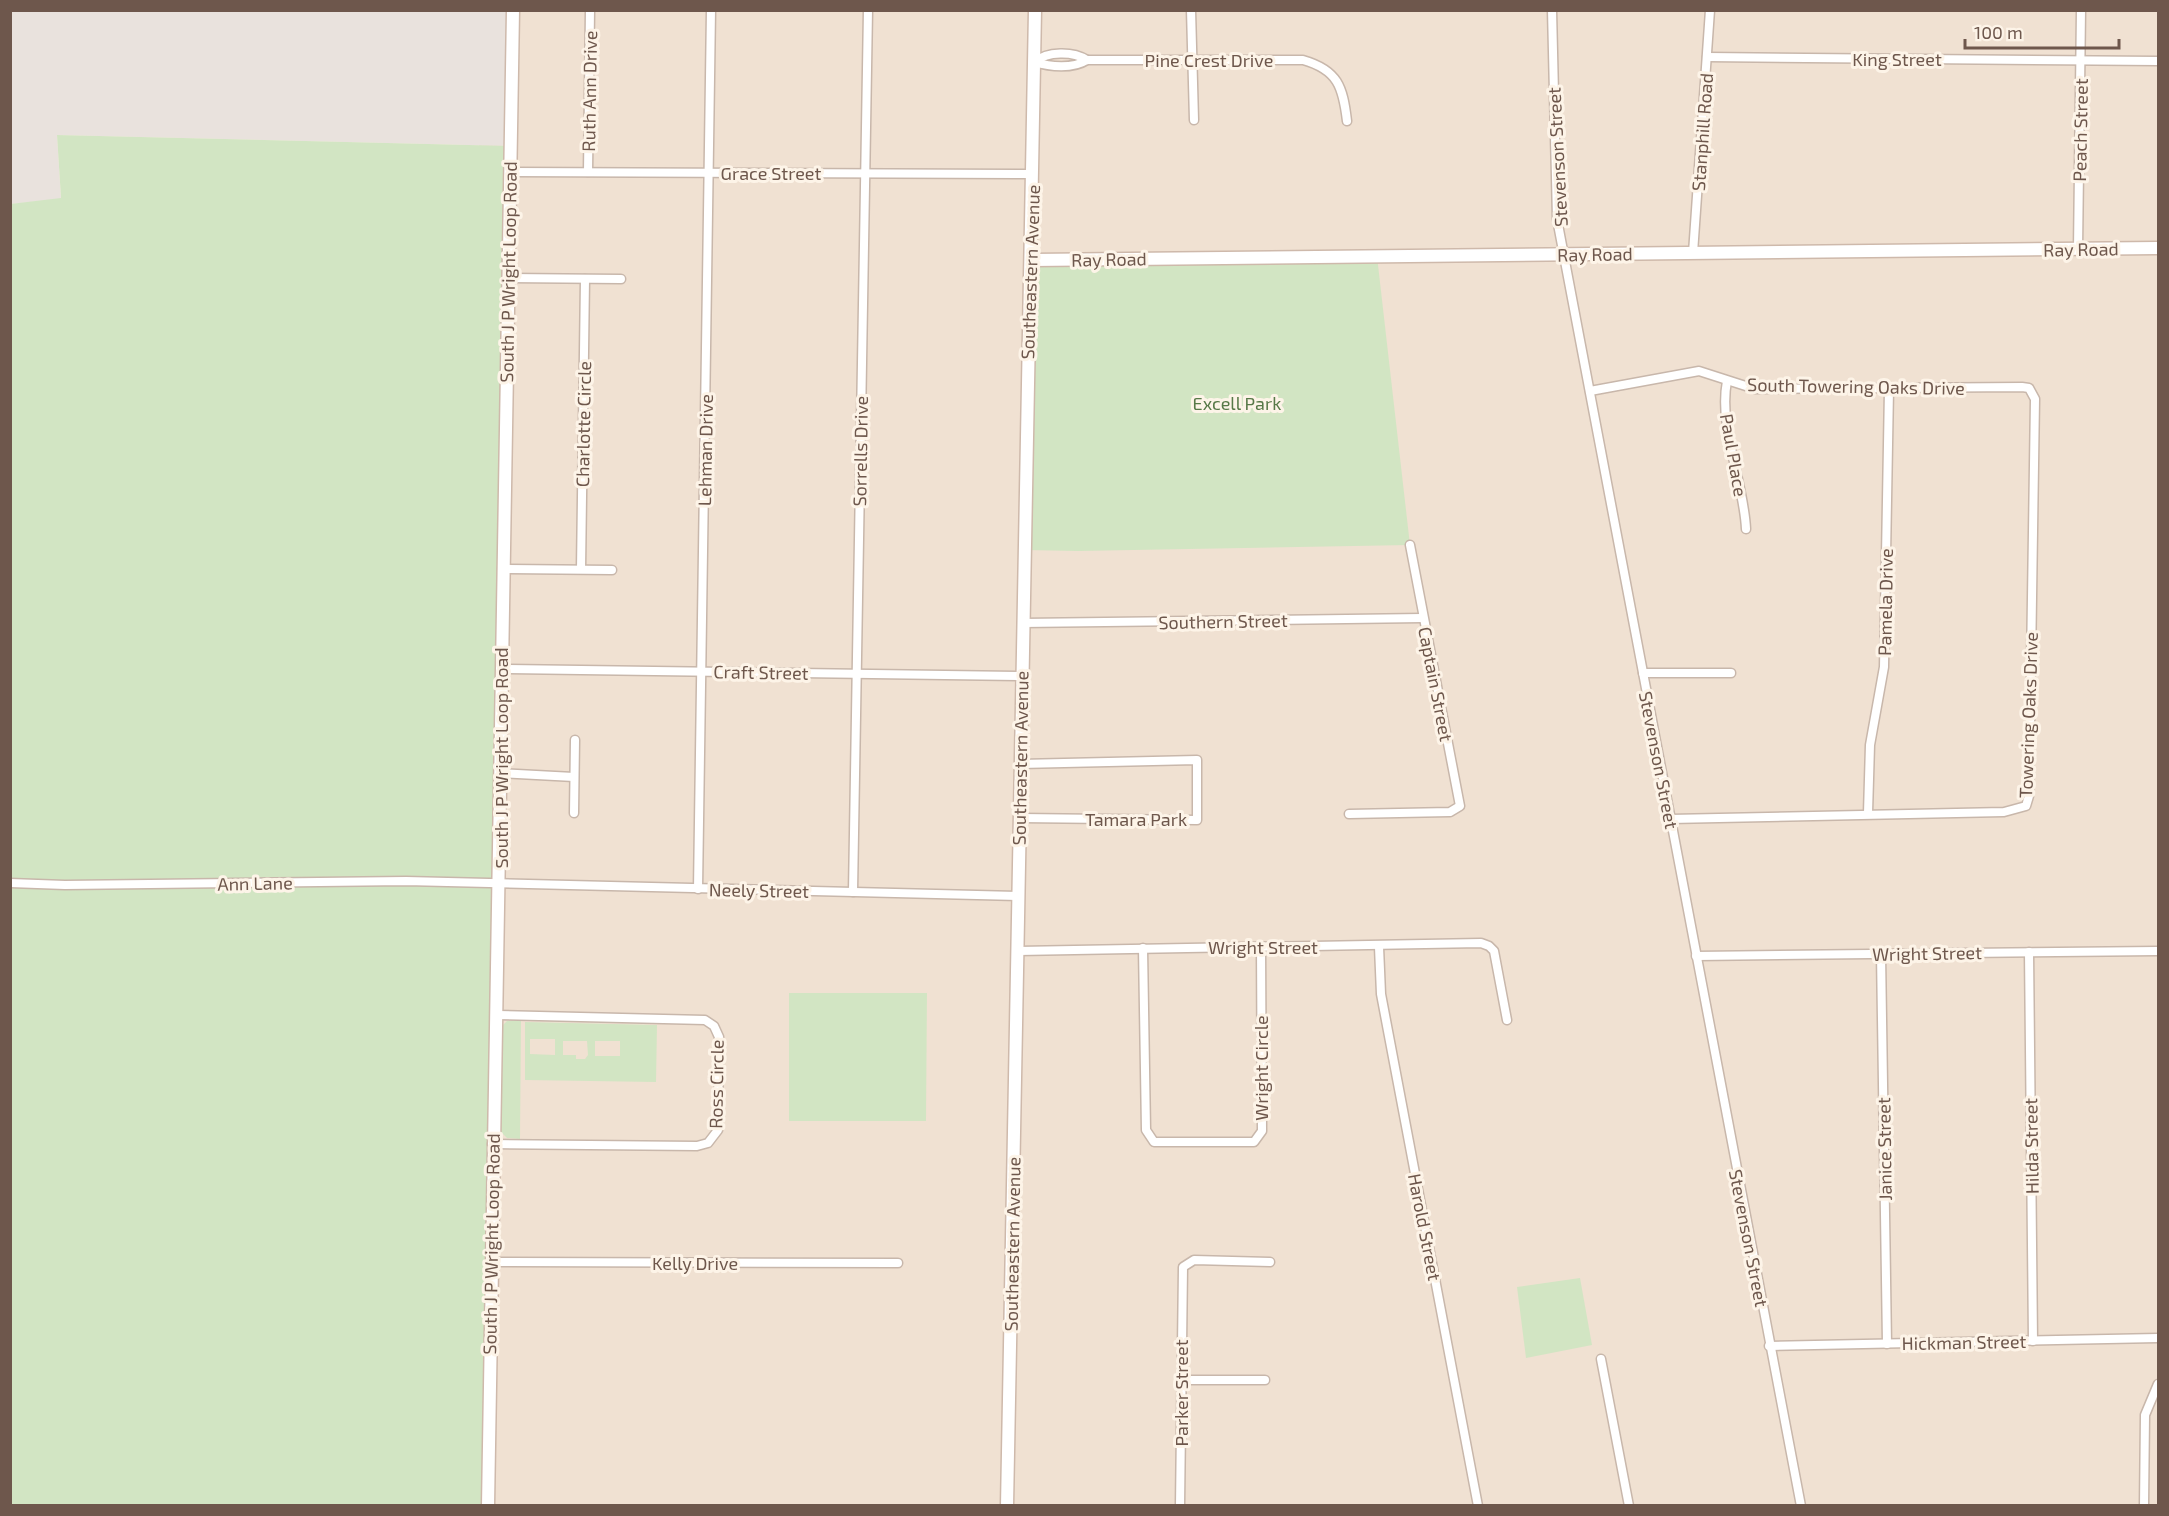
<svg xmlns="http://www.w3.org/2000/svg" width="2169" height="1516" viewBox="0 0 2169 1516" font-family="'Exo 2',sans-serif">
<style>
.residential{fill:#f0e1d2}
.industrial{fill:#e9e2dd}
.green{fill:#d2e5c3;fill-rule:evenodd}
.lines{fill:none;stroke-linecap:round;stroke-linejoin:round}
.street-casing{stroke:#c8b7ab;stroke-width:11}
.secondary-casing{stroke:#ceb9ab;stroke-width:15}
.street{stroke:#fff;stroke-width:8}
.secondary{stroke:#fff;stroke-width:12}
.labels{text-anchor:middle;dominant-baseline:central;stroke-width:6;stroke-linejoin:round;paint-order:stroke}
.street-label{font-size:18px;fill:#6e574c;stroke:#fdf4e8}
.park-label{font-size:18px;fill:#587948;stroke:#fdf4e8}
</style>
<rect width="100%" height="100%" fill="#f9efe2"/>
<polygon class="residential" points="513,11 2158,11 2158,1505 137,1506"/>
<polygon class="industrial" points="10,11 513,11 510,146 57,135 61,199 11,204"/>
<g class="green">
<polygon points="57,135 510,146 488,1505 11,1505 10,204 61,198"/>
<polygon points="1377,256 1410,545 1078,551 1024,550 1032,260"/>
<polygon points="789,993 927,993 926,1121 789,1121"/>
<polygon points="507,1021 521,1021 520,1139 507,1138 499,1130 501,1027"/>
<path d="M 525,1022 L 657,1025 L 656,1082 L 525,1080 ZM 530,1039 L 555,1039 L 555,1055 L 530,1054 ZM 563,1041 L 587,1041 L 588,1055 L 585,1059 L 576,1059 L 576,1055 L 563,1055 ZM 595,1041 L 620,1041 L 620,1056 L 595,1056 Z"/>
<polygon points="1580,1278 1592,1345 1526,1358 1517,1287"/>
</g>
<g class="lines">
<defs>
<g id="street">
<polyline points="1191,10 1194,120"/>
<polyline points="1552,10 1557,219 1801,1506"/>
<polyline points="1707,57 2158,61"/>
<path d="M 1035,62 C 1050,67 1073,69 1087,60 L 1303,60 C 1338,70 1343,87 1347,121"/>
<path d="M 1035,62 C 1047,51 1073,51 1087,60"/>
<polyline points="510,172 1033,174"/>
<polyline points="588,172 590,10"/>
<polyline points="2078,249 2081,10"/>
<polyline points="1693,253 1710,10"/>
<polyline points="508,278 621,279"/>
<path d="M 1727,381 C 1718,427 1744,482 1746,529"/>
<polyline points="1590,391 1699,371 1755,389 2022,387 2029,388 2035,399 2029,796 2026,806 2004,812 1670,819"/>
<polyline points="502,569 612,570"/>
<polyline points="581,569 585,279"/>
<polyline points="1022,623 1423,618"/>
<polyline points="501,669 1022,676"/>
<polyline points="1643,673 1731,673"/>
<polyline points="500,773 574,777"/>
<polyline points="574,813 575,740"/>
<polyline points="1868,813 1870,745 1884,667 1889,389"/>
<polyline points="1349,814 1450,812 1460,806 1410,545"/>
<polyline points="1020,818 1197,820 1197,760 1020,764"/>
<polyline points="10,883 65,885 406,881 1018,896"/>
<polyline points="698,889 711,10"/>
<polyline points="853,892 868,10"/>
<polyline points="1379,947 1381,994 1478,1506"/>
<polyline points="1143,948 1146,1130 1154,1142 1254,1142 1262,1131 1261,947"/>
<polyline points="1018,951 1481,943 1489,946 1494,951 1507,1020"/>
<polyline points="2029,952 2033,1341"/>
<polyline points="1881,954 1887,1344"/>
<polyline points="1696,956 2158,951"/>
<polyline points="492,1144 697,1146 708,1143 718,1130 719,1037 714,1026 705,1020 497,1015"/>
<polyline points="491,1262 898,1263"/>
<polyline points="1769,1346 2158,1338"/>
<polyline points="1601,1359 1629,1506"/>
<polyline points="1181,1380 1265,1380"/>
<polyline points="1180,1506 1183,1267 1194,1260 1270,1262"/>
<polyline points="2144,1506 2145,1415 2158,1384"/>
</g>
<g id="secondary">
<polyline points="1032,260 2158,248"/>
<polyline points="488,1506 513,10"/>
<polyline points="1007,1506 1035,10"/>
</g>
</defs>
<use href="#street" class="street-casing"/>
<use href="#secondary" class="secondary-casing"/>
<use href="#street" class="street"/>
<use href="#secondary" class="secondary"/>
</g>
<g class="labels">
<g class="street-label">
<text x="1897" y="59">King Street</text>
<text x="1209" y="60">Pine Crest Drive</text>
<text transform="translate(589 91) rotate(-89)">Ruth Ann Drive</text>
<text transform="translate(2080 130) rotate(-89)">Peach Street</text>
<text transform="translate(1702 132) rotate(-86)">Stanphill Road</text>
<text transform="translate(1557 157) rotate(-93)">Stevenson Street</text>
<text x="771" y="173">Grace Street</text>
<text transform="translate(2081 249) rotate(-1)">Ray Road</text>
<text transform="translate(1595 254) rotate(-1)">Ray Road</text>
<text transform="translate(1109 259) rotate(-1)">Ray Road</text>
<text transform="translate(508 272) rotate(-89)">South J P Wright Loop Road</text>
<text transform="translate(1030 272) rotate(-88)">Southeastern Avenue</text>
<text transform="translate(1856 386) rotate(1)">South Towering Oaks Drive</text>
<text transform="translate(583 424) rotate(-89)">Charlotte Circle</text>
<text transform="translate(705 450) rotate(-89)">Lehman Drive</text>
<text transform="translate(860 451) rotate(-89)">Sorrells Drive</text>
<text transform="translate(1734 455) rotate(80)">Paul Place</text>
<text transform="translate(1885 602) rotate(-89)">Pamela Drive</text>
<text transform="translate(1223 621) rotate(-1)">Southern Street</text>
<text transform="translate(761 672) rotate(1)">Craft Street</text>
<text transform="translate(1436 684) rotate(79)">Captain Street</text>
<text transform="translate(2028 715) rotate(-88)">Towering Oaks Drive</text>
<text transform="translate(501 758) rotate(-90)">South J P Wright Loop Road</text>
<text transform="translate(1020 758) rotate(-89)">Southeastern Avenue</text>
<text transform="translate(1659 760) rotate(79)">Stevenson Street</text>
<text x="1136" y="819">Tamara Park</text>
<text transform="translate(255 883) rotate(-1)">Ann Lane</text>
<text transform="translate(759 890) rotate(1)">Neely Street</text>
<text x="1263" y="947">Wright Street</text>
<text transform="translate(1927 953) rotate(-1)">Wright Street</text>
<text transform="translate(1261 1068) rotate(-90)">Wright Circle</text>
<text transform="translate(716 1084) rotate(-89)">Ross Circle</text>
<text transform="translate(2031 1146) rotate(-91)">Hilda Street</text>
<text transform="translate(1884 1149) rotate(-91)">Janice Street</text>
<text transform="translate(1425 1227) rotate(79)">Harold Street</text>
<text transform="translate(1749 1238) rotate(79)">Stevenson Street</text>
<text transform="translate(491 1244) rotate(-89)">South J P Wright Loop Road</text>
<text transform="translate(1012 1244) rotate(-89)">Southeastern Avenue</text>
<text x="695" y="1263">Kelly Drive</text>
<text transform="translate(1964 1342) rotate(-1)">Hickman Street</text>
<text transform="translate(1181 1393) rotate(-90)">Parker Street</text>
</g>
<g class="park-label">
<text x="1237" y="403">Excell Park</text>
</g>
</g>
<rect width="2169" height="1516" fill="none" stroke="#6e574c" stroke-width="24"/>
<path d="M1965 39v9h154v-9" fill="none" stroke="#6e574c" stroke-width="3"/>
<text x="1974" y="39" font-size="18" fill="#6e574c" stroke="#fdf4e8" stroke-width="4.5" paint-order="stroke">100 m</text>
</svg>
